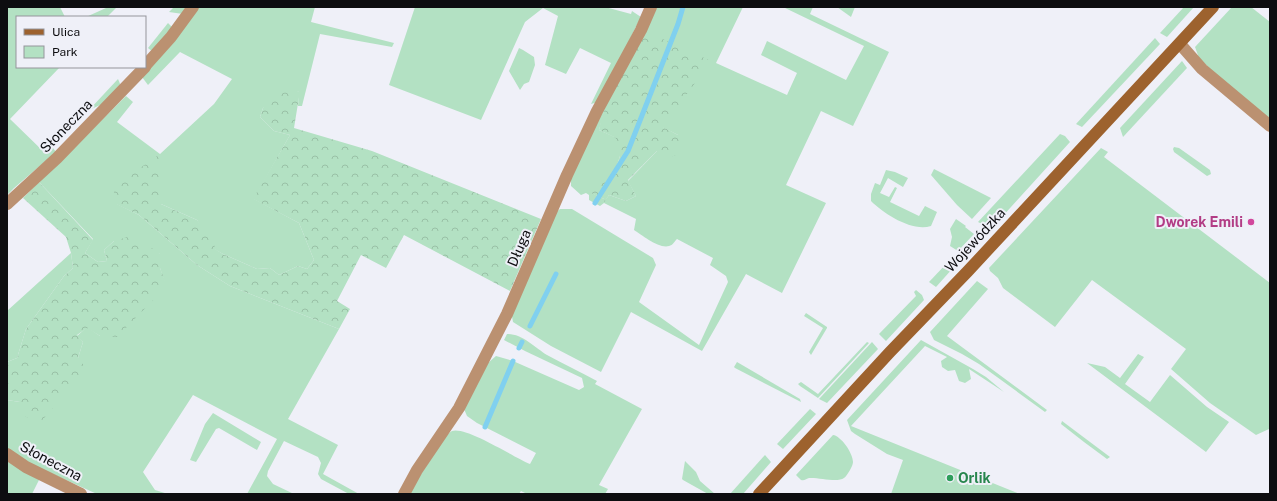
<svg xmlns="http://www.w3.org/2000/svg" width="1277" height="501" viewBox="0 0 1277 501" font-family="'Public Sans',sans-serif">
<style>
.green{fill:#b3e1c3}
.forest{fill:url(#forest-crowns)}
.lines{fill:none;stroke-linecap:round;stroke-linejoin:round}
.stream{stroke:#80d0ef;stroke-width:5}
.street{stroke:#bb9171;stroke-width:12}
.secondary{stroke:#9d622e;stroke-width:12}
.hotel-dot{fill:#d1479c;stroke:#eff0f8;stroke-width:1.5}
.leisure-dot{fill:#2e9e5b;stroke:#eff0f8;stroke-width:1.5}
.labels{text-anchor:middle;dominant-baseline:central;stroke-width:4;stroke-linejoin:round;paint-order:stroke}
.street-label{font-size:14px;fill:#0d0d10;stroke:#eff0f8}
.hotel-label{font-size:14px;font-weight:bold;fill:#b23c85;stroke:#eff0f8;text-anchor:end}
.leisure-label{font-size:14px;font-weight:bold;fill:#27864d;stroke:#eff0f8;text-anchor:start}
</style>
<defs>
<pattern id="forest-crowns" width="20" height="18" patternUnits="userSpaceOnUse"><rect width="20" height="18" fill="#b3e1c3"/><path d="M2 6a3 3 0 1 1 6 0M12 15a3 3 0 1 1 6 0" fill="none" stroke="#99c0a6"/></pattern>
</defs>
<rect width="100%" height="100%" fill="#eff0f8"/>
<g class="green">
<polygon points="7,7 60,7 65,17 17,17 17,67 60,67 10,119 46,154 53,148 56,152 14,188 7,195"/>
<polygon points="117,7 107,17 86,17 106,8"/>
<polygon points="174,7 188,7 183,14 169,12"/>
<polygon points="199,7 315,7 311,22 394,43 392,47 320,34 302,106 298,106 299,91 263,108 260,117 274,131 290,135 254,199 299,223 314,260 307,269 298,266 279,275 270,268 257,269 223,254 214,249 197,220 161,204 117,204 139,215 197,265 230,286 339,329 288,419 338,445 323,474 359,494 349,494 321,479 318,474 321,463 318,457 284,441 268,471 267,476 273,484 294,494 247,494 277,439 193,395 143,472 155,490 168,494 97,494 37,467 7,450 7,400 20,402 78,358 83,342 77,336 87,327 100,336 166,286 160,268 160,254 114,241 104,250 107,261 98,262 85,253 93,239 39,182 126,96 133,102 117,122 160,154 214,104 232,79 180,52 148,85 142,77 174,42"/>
<polygon points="415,7 605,7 631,14 632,11 641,17 598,102 591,104 611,63 580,48 566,74 545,65 558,16 543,8 525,22 481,120 389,85"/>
<path d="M 655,7 L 743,7 L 716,63 L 787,95 L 797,73 L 761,55 L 767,41 L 846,80 L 864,46 L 783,7 L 813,7 L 810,14 L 889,52 L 853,126 L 821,111 L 786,185 L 826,203 L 782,293 L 746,274 L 702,351 L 631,312 L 601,372 L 551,346 L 513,322 L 511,311 L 555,213 L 560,209 L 572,209 L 653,258 L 656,265 L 639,302 L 699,345 L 728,282 L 726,276 L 710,265 L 713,258 L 677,239 C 674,242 673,245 669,246 C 659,249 642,235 634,230 L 636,219 L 604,203 L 600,206 L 589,200 L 589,195 L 586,193 L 581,195 L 571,186 L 571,177 L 606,105 L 599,130 L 617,138 L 620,156 L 615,171 L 592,193 L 604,199 L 604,202 L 609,195 L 626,201 L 636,196 L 628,181 L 657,151 L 678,135 L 662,127 L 645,31 Z"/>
<polygon points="837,7 855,7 851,17"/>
<polygon points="1184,7 1194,7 1167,37 1160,33"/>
<polygon points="1232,7 1251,7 1270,22 1270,122 1232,90 1199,58 1195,47"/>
<polygon points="168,23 173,28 153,52 148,48"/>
<polygon points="1155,38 1160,44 1082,127 1076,124"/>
<polygon points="519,48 523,50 534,57 535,65 529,82 524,84 520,90 509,71"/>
<polygon points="1182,61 1187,68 1123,137 1120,128"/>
<polygon points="118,79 121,86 107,102 89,110"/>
<polygon points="1060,134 1065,136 1070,142 992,228 990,228 984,222 982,224 978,222"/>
<polygon points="1174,147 1179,148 1210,170 1211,174 1207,176 1174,152 1173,149"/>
<polygon points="1101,148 1108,152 1104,157 1270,283 1269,429 1256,435 1210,403 1171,369 1186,349 1092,280 1055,327 1003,288 998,278 990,271 989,268"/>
<polygon points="934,169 991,198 972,219 957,205 931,175"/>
<path d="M 886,170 L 895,172 L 908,178 L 903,187 L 888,178 L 880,193 L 889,197 L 895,187 L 897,188 L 890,202 L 919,216 L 925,206 L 937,212 L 931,226 C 912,232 884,214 871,201 L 871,194 L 875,183 L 880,185 Z"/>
<polygon points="956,219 966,226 965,227 974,234 958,251 950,246 952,237 950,229"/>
<polygon points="71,253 73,268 64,276 26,329 17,358 7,362 7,311"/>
<polygon points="947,263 953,268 936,287 929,282"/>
<polygon points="977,281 988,289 947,336 1047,410 1045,412 979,364 962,354 934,340 930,332"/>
<polygon points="916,290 922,295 924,300 886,341 879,334 916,296 914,292"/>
<polygon points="806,313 827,327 827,328 811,355 809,352 823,328 804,316"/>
<path d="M 507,334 C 521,333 536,348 547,355 C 563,364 581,372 597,381 L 595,384 L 642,409 L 599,485 L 608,489 L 605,494 L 527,494 L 521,491 L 519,494 L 408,494 L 445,437 C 447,435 450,432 452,431 C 466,426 515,458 530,464 L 536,453 L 477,423 L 467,416 L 464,409 L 488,363 L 496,356 L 513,361 L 579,390 L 584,387 L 582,378 L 525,351 L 504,340 Z"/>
<polygon points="921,340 973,369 986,377 1004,392 969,369 971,379 965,383 959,381 955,370 948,371 942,367 941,361 947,357 925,346 851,426 1020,494 891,494 903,460 887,454 855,434 851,431 847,420"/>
<polygon points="867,342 869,343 818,398 800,386 798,384 801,382 818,394"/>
<polygon points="872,342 878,349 827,403 819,399"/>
<polygon points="1138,354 1144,357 1125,384 1150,402 1170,375 1207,407 1229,422 1206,452 1087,363 1105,367 1120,378"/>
<polygon points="737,362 800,399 801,402 735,368 734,367"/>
<polygon points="810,409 816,414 783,449 777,444"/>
<polygon points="213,413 261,442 257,450 219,428 216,429 196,462 190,460 205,424"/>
<polygon points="1062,421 1110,457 1107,459 1084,442 1061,424"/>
<path d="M 833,435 C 841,436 853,453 853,462 C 853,466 847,476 844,478 C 837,483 818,477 809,478 C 805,479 805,481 801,480 L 796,475 Z"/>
<polygon points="765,455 771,462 743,494 730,494"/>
<polygon points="7,460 39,480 32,494 7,494"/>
<polygon points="685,461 696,472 700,481 715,494 708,494 683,480 682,479"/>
</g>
<g class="forest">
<polygon points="645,31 711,61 663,127 678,135 686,145 679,147 676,155 665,159 657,151 628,180 636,196 626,201 609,195 604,203 604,199 591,193 603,174 615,171 620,156 611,151 616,138 599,130 601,120 606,105"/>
<polygon points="300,91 294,128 372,151 541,219 510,291 404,235 386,268 361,255 337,301 350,309 339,329 230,286 197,265 139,215 116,204 113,187 160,154 161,204 197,220 214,241 215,249 223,254 257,269 270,268 279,275 298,266 307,269 314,260 299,223 253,199 290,135 274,131 260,117 263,108 277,93"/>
<polygon points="39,182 93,240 85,253 98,262 107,261 104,250 114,241 134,235 160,254 160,268 167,286 117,337 100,336 87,328 77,335 83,342 78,358 87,369 39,424 23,415 20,402 7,400 7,362 17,358 26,329 64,276 73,268 71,253 66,237 23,198"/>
</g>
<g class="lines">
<g class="stream">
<polyline points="595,203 628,151 678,24 683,7"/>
<polyline points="530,326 556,274"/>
<polyline points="519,348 522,342"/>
<polyline points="485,427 513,361"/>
</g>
<g class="street">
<polyline points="1180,44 1202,69 1270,126"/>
<polyline points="145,66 171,37 193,7"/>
<polyline points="7,204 57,158 145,67"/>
<polyline points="7,454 26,467 81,494"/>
<polyline points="404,494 417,470 459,408 507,314 567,175 597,111 641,30 651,7"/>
</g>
<polyline class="secondary" points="759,494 890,352 968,271 1213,7"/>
</g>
<circle class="hotel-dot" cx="1251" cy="222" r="4"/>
<circle class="leisure-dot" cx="950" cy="478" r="4"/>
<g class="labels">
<g class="street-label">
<text transform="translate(66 126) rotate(-46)">Słoneczna</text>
<text transform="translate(975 240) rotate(-47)">Wojewódzka</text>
<text transform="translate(519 248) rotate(-67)">Długa</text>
<text transform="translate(51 461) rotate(28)">Słoneczna</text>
</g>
<g class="hotel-label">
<text x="1243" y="222">Dworek Emili</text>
</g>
<g class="leisure-label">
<text x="958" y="478">Orlik</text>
</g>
</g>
<rect width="1277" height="501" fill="none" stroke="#0d0d10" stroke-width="16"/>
<rect x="16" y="16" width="130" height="52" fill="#eff0f8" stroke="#95959b"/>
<rect x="24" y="29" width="20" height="6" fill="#9d622e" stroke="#95959b"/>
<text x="52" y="36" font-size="12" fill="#0d0d10">Ulica</text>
<rect x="24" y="46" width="20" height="12" fill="#b3e1c3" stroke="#95959b"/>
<text x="52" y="56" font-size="12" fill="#0d0d10">Park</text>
</svg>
